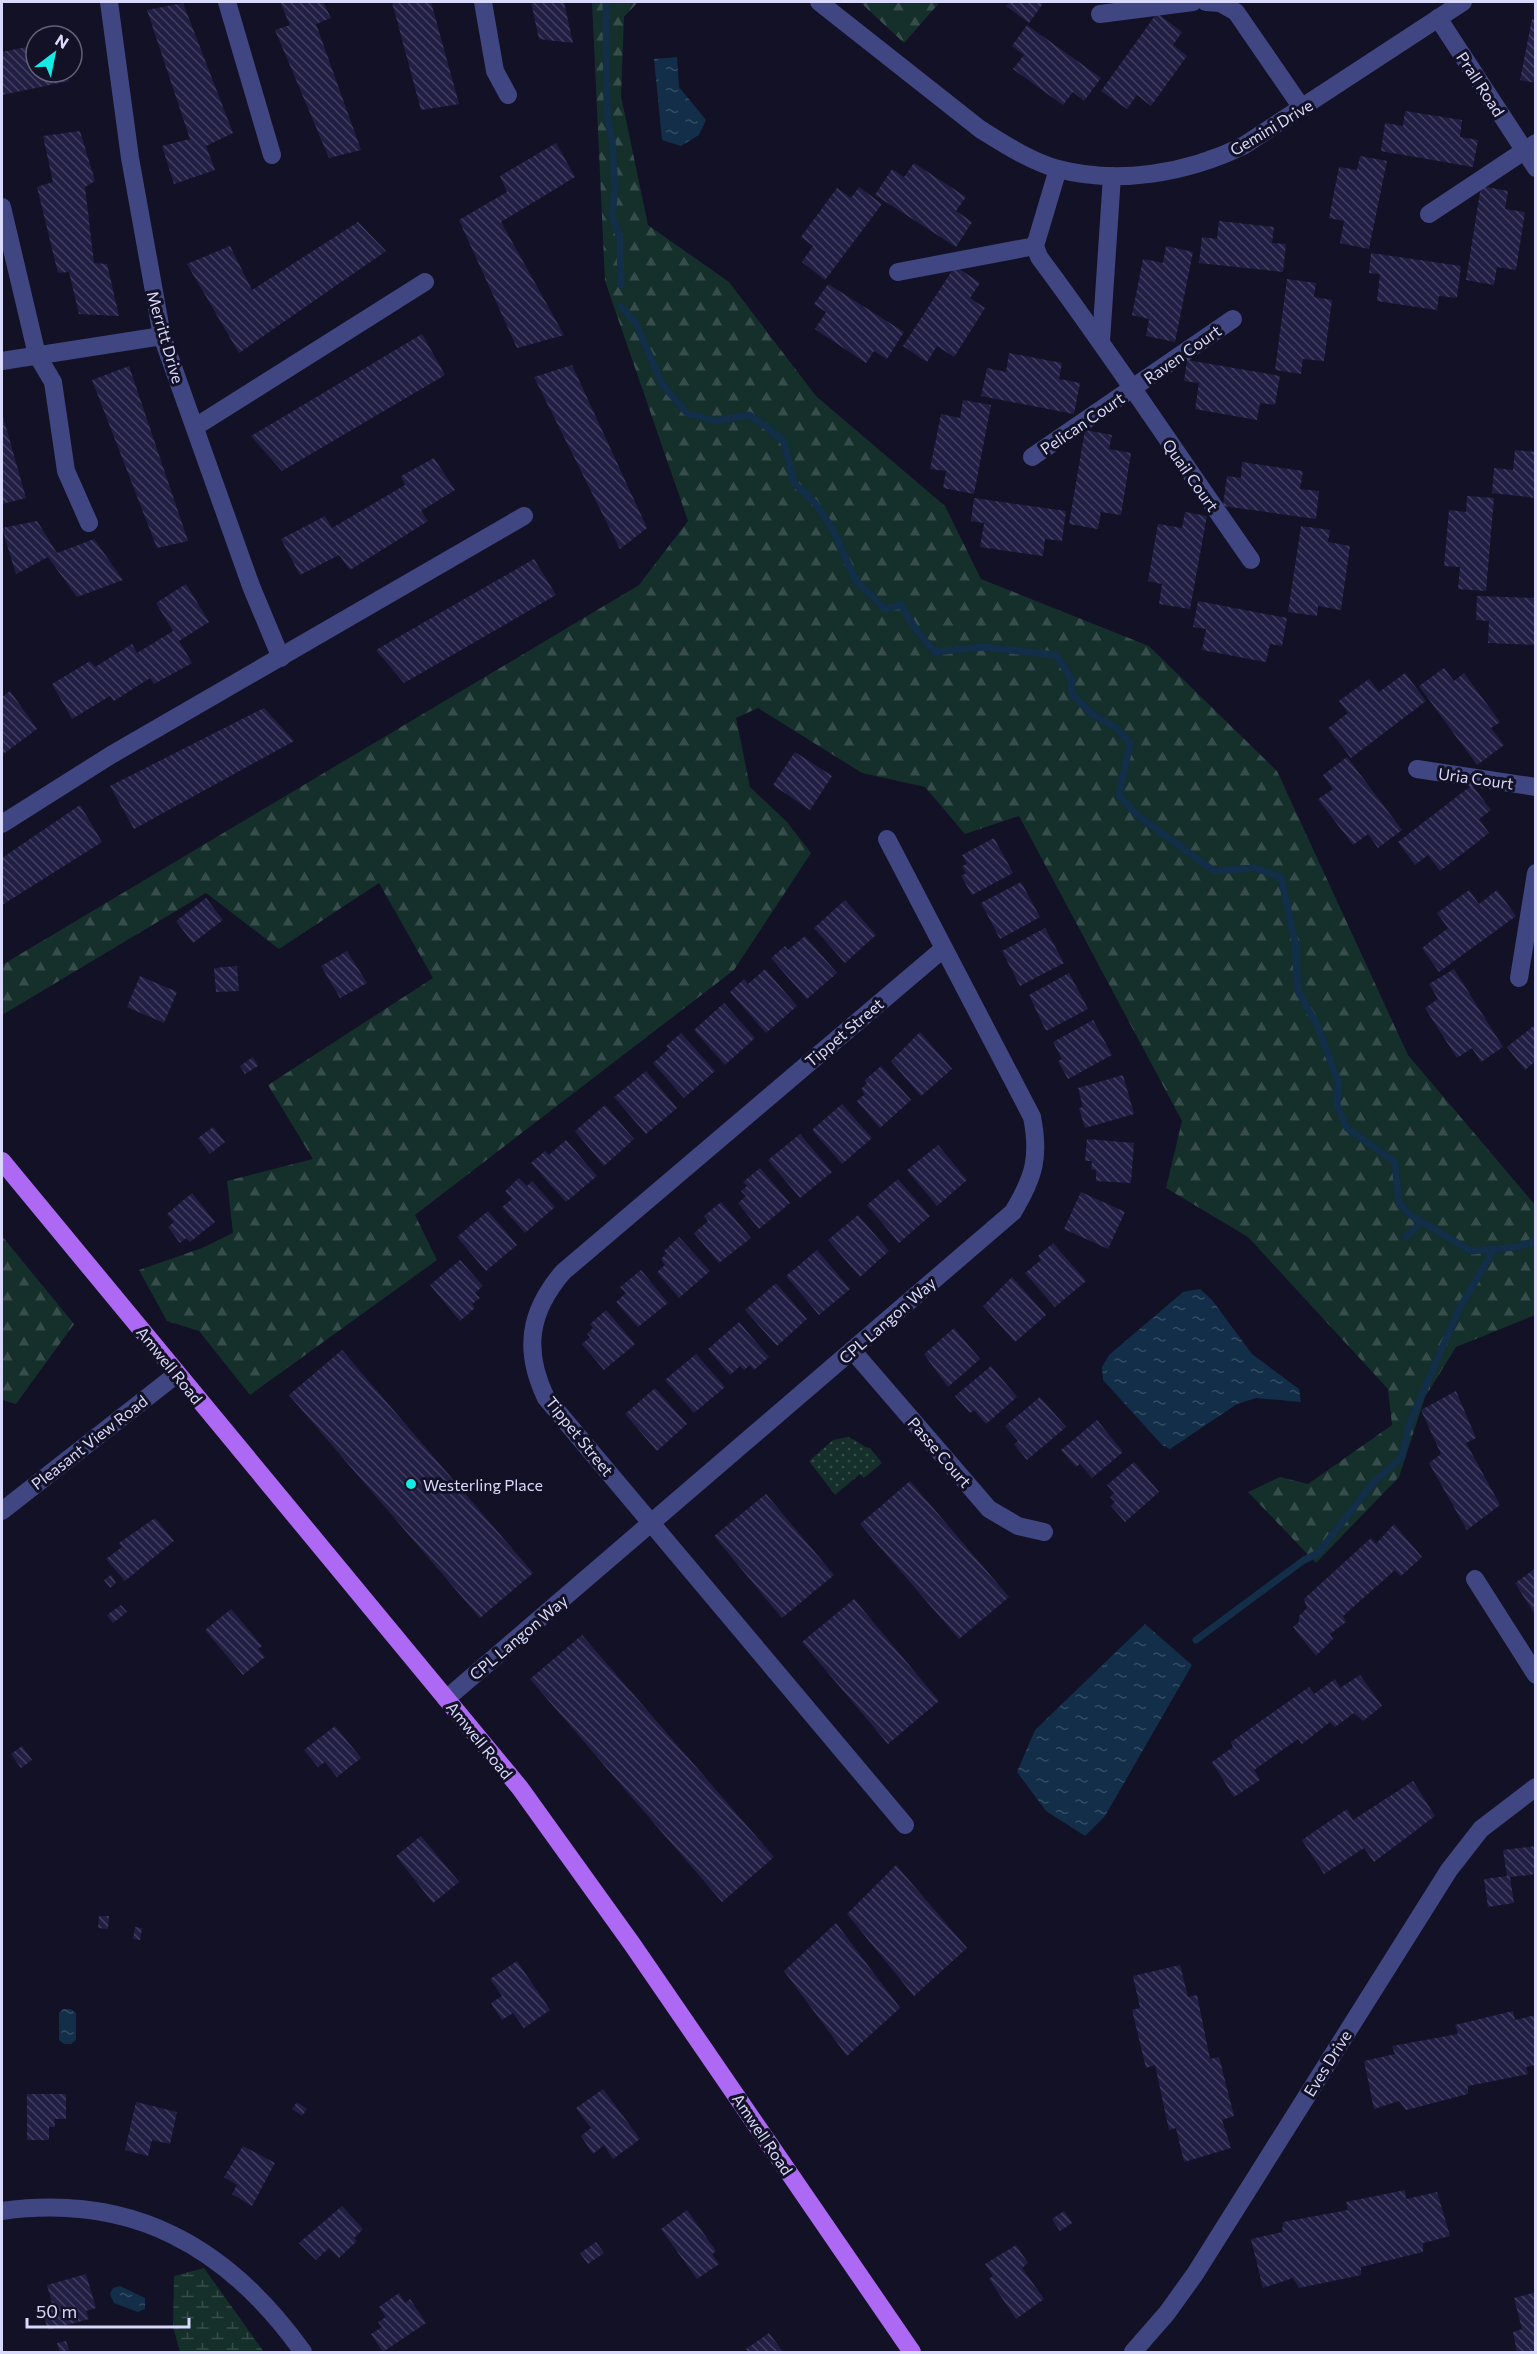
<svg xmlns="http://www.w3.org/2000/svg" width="1537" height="2354" viewBox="0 0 1537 2354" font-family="Commissioner,sans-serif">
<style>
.forest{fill:url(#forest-firs)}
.wetland{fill:url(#wetland-marsh)}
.park{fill:url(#park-dots)}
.water{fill:url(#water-ripples)}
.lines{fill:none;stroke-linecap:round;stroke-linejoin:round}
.stream{stroke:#132e48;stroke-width:7}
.building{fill:url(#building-back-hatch)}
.minor{stroke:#404681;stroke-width:18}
.major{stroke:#ad69f3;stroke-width:18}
.poi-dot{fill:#14ece6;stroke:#121125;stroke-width:2}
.labels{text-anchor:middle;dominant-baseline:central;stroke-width:6;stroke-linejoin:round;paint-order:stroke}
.street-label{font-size:16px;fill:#d9d9fc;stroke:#121125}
.poi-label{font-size:16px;fill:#d9d9fc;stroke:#121125;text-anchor:start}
</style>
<defs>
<pattern id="forest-firs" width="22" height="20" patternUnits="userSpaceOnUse" patternTransform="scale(1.5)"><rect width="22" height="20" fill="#152f2b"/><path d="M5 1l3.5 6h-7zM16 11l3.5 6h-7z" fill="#364d4b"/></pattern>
<pattern id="wetland-marsh" width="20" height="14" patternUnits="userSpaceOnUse" patternTransform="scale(1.5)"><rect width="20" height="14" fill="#152f2b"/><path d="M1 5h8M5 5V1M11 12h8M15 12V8" fill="none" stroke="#364d4b"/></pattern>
<pattern id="park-dots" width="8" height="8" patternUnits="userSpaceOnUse" patternTransform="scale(1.5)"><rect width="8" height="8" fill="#152f2b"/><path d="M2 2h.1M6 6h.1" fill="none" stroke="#364d4b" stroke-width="1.8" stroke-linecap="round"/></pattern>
<pattern id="water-ripples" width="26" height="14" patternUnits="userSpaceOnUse" patternTransform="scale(1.5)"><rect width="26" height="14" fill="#132e48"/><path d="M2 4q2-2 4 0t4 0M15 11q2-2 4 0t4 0" fill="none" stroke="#354c63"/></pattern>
<pattern id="building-back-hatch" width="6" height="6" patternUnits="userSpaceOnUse" patternTransform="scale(1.5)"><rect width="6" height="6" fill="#221f45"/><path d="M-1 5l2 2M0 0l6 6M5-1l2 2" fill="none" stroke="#423f61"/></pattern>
</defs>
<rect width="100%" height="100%" fill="#121125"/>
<g class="forest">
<polygon points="592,2 638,2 624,17 621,96 648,225 729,282 816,396 945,506 981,579 1149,646 1277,771 1408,1055 1535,1205 1535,1315 1456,1347 1425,1397 1399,1477 1316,1563 1248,1492 1280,1477 1308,1484 1392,1425 1388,1389 1248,1237 1166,1188 1182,1121 1019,816 965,834 925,787 862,773 758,708 736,718 750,787 787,822 811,853 734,970 415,1215 437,1260 250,1395 199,1331 167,1321 139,1270 202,1248 233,1233 227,1181 313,1159 268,1085 433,978 379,883 279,949 206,893 2,1015 2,965 639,585 688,521 605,281"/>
<polygon points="860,2 940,2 904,43"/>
<polygon points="2,1236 74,1324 16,1404 2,1400"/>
</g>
<polygon class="wetland" points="204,2268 264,2352 180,2352 173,2327 174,2276"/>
<path class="park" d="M 847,1437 C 857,1439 861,1447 870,1448 L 882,1463 L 864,1478 L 860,1474 L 835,1495 L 809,1461 L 833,1440 Z"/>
<g class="water">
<polygon points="677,57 679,87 706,120 699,135 681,146 662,140 654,59"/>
<polygon points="1200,1289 1212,1300 1252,1354 1299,1389 1301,1402 1256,1398 1237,1404 1170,1449 1162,1445 1103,1380 1102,1367 1109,1355 1183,1292"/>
<polygon points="1145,1624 1192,1665 1105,1816 1085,1836 1046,1811 1017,1772 1035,1730"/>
<polygon points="63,2009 71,2009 76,2013 76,2040 71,2044 64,2044 59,2040 59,2013"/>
<polygon points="120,2286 145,2298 145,2309 138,2312 114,2303 110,2294 113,2288"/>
</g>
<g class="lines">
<g class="stream">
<polyline points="606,2 607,113 612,140 615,190 612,216 620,238 621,285"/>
<polyline points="621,307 636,323 662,384 687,413 715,421 749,415 763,424 784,442 794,483 815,503 832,528 856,581 885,609 901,605 917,631 935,652 982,647 1056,655 1071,678 1072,694 1092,714 1115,727 1130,743 1119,795 1137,815 1214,871 1255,868 1281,877 1295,942 1298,991 1317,1025 1338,1081 1337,1105 1347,1128 1395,1162 1399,1203 1409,1214 1471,1251 1516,1247 1536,1241"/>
<polyline points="1406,1237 1422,1222"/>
<polyline points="1196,1640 1304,1560 1318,1553 1373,1483 1402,1457 1409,1425 1459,1309 1495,1248"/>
</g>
</g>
<g class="building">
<polygon points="280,2 323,2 331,18 316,24 361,150 329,158 275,30 290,25"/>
<polygon points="392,2 431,2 459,104 421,110"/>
<polygon points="531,2 564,2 573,43 539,39"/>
<polygon points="1010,2 1044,2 1029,23 1006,6"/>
<polygon points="183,3 233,133 206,146 215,170 174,184 162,146 190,139 147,10"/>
<polygon points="1157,13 1182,32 1173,45 1187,56 1151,106 1137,95 1127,109 1101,91"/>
<polygon points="1532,19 1536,20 1536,83 1520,80"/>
<polygon points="1027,25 1101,78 1084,101 1073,92 1063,105 1013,69 1024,55 1012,46"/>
<polygon points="36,45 36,72 65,72 69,81 2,95 2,52"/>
<polygon points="1405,111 1462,120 1460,137 1478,140 1473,167 1381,151 1385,123 1403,126"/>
<polygon points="80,131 95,181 85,187 94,263 107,264 119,316 79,314 69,272 58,273 37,187 53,182 43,136"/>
<polygon points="556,143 575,177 501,222 564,335 517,348 459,220 507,192 500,176"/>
<polygon points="1360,156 1387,161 1369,249 1340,243 1344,221 1329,218 1339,167 1357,170"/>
<polygon points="914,163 966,197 956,211 972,222 956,247 875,195 892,169 904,177"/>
<polygon points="1481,186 1508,191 1505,209 1525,212 1516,270 1497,267 1494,285 1466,280"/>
<polygon points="859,187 882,204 825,280 802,262 813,246 801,237 837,188 851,198"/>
<polygon points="1219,221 1274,227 1272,243 1286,244 1283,272 1199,263 1202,237 1217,239"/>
<polygon points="358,222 386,251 239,353 187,264 230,246 252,290"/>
<polygon points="1166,246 1193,252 1175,342 1146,336 1149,319 1132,315 1143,259 1163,263"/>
<polygon points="1371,253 1461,266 1457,298 1439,296 1437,310 1377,301 1380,274 1369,273"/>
<polygon points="955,266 980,283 970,298 985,308 954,357 937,346 927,362 903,346"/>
<polygon points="1287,279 1316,283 1314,297 1332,300 1324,361 1303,359 1301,374 1275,370"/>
<polygon points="828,284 904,332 887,359 874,351 866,363 815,329 826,312 814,304"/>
<polygon points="422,334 445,375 282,471 251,436"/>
<polygon points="1009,353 1062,363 1059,379 1080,383 1074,414 981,396 987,368 1006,372"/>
<polygon points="1187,360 1280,376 1275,405 1260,403 1257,420 1195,409 1199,383 1184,381"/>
<polygon points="572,365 647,528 620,549 534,377"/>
<polygon points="129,366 188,541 157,548 92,380"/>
<polygon points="963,400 991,405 974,494 943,488 946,471 930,469 941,414 960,418"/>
<polygon points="2,413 26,498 2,504"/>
<polygon points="1085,430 1112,435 1109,449 1131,453 1121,515 1101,512 1098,529 1069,524"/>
<polygon points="1515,450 1536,452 1536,498 1492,493 1494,468 1513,470"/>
<polygon points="434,458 455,490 421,511 428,521 350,570 339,555 300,575 281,539 325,516 332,528 405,485 401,476"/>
<polygon points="1242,462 1303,471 1300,489 1319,491 1316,519 1223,506 1227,476 1241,478"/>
<polygon points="1467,496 1494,498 1486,591 1458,589 1460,567 1444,566 1449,510 1466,512"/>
<polygon points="974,498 1066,511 1062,541 1045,539 1043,556 980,547 984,523 971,521"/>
<polygon points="1185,512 1207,516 1190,609 1159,604 1162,584 1148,581 1158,524 1182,528"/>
<polygon points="37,521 57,553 94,539 123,580 77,597 48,557 16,574 2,528"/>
<polygon points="1301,526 1330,530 1328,542 1350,546 1341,610 1318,606 1317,616 1288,612"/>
<polygon points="534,559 556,595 404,683 376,650"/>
<polygon points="186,584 209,622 179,641 192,663 154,684 150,678 114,701 110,696 72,719 52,684 90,661 95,667 132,644 137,653 173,631 156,603"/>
<polygon points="1477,596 1536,598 1536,645 1488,643 1489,621 1476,620"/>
<polygon points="1198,601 1287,618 1282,646 1270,644 1266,662 1202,650 1206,629 1193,627"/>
<polygon points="1444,668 1454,681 1464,673 1500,722 1491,728 1504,745 1477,765 1419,686"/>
<polygon points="1405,673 1426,701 1351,758 1328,728 1348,713 1339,701 1369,679 1379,692"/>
<polygon points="10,691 37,729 2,755 2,697"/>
<polygon points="264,708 294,741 134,829 110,786"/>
<polygon points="795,752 832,776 810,810 773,785"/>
<polygon points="1347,757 1402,830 1378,848 1368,834 1353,845 1318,799 1333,789 1323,775"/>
<polygon points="1472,785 1491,810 1479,819 1489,833 1440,871 1428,855 1415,865 1398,842"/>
<polygon points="80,805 102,842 2,905 2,858"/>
<polygon points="994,838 1013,873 972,895 961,876 966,873 962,866 967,864 962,855"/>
<polygon points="1021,882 1040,917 1000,939 981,903"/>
<polygon points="1469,890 1479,904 1497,890 1516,916 1439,972 1422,948 1448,928 1437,913"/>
<polygon points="206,898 223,920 193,943 176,921"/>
<polygon points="845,900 876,935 845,963 814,928"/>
<polygon points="1045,928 1064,963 1020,986 1002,951"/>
<polygon points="805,936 837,973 807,999 771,958 785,946 788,950"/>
<polygon points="347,951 367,983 340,998 321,966"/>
<polygon points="237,966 239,991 216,992 214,968"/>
<polygon points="765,969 797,1006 766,1033 730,992 744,979 748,984"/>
<polygon points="1454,969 1503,1047 1481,1062 1472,1048 1457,1058 1425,1008 1438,999 1429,984"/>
<polygon points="1069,973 1088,1009 1046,1031 1029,995"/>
<polygon points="140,976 177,992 164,1023 127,1007"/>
<polygon points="724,1003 755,1038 725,1065 694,1030"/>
<polygon points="1093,1020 1112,1055 1068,1079 1058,1061 1062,1059 1053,1042"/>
<polygon points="1536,1024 1536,1066 1533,1063 1525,1070 1507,1047"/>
<polygon points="920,1032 952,1069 921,1096 891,1061"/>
<polygon points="681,1033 715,1071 684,1098 653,1063 669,1049 666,1046"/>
<polygon points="253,1057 258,1066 245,1074 240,1066"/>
<polygon points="881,1066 911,1100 880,1128 857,1101 865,1094 861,1089 867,1083 865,1080"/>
<polygon points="646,1071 677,1108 646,1134 614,1097"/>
<polygon points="1123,1075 1134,1114 1085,1128 1079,1108 1083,1107 1078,1088"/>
<polygon points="842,1104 872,1138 842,1164 812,1130"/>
<polygon points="605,1105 634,1139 604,1166 575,1131"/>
<polygon points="213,1127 225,1142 210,1154 198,1138"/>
<polygon points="800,1134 832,1172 800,1198 768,1160"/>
<polygon points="1087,1139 1134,1143 1131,1183 1096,1181 1096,1170 1091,1169 1092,1161 1085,1161"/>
<polygon points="566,1140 597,1176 566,1202 531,1163 545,1151 549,1155"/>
<polygon points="938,1145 967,1180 937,1206 907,1170"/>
<polygon points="760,1168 790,1203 759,1229 738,1203 746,1196 741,1191 747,1186 743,1182"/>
<polygon points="519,1178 527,1186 532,1181 555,1207 525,1233 502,1207 512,1199 505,1191"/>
<polygon points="898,1179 930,1216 899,1243 867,1205"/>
<polygon points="1081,1192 1125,1212 1108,1249 1064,1229"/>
<polygon points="192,1193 215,1222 190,1242 186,1238 180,1243 168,1227 174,1222 167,1214"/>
<polygon points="721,1202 751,1238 719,1263 694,1233 708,1221 704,1216"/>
<polygon points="488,1211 517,1245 486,1271 457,1237"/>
<polygon points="858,1215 889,1251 860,1277 828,1240"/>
<polygon points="679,1237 710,1271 679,1298 657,1272 665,1265 661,1259 667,1253 664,1251"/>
<polygon points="1053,1243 1086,1281 1055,1307 1025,1273 1041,1260 1038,1256"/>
<polygon points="817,1250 850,1289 819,1315 786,1276"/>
<polygon points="460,1260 483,1286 475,1293 480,1298 472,1304 475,1308 460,1321 430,1285"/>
<polygon points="641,1270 668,1303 638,1327 616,1302 626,1293 620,1287"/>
<polygon points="1012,1277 1046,1315 1015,1342 983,1306"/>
<polygon points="776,1283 807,1319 777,1346 745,1310"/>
<polygon points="606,1310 635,1344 604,1370 582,1344 590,1337 587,1334 593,1328 590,1324"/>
<polygon points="739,1322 769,1357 754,1370 750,1365 744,1370 740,1366 730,1375 708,1349"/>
<polygon points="954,1328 980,1359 948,1387 924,1354"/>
<polygon points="342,1350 533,1573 480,1618 289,1395"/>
<polygon points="696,1354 725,1387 694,1413 665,1380"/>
<polygon points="991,1366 1017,1397 986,1424 974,1410 970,1413 955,1396"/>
<polygon points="655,1388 687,1424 657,1451 625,1414"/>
<polygon points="1456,1391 1476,1438 1466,1443 1500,1505 1467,1530 1429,1463 1441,1454 1421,1410"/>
<polygon points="1040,1397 1066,1427 1027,1460 1014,1444 1018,1441 1005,1426"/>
<polygon points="1097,1420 1123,1452 1092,1478 1080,1464 1076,1467 1061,1450"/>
<polygon points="1134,1462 1159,1492 1125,1522 1111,1506 1115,1502 1110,1497 1114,1493 1107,1485"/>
<polygon points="910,1481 1009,1597 959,1639 860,1524"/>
<polygon points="766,1494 834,1575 782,1618 714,1536"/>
<polygon points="155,1518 174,1541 125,1581 106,1559 122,1547 119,1543"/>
<polygon points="1394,1524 1422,1557 1401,1576 1395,1570 1343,1616 1346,1622 1330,1634 1333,1639 1316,1656 1293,1627 1299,1622 1299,1616 1307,1608 1304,1599 1371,1538 1376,1544"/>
<polygon points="1536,1568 1536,1616 1515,1583"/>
<polygon points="111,1575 116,1583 110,1588 104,1580"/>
<polygon points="854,1599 939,1701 888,1744 802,1642"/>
<polygon points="121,1605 127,1612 113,1623 107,1615"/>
<polygon points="231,1609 262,1646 258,1649 265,1657 243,1675 205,1630"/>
<polygon points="582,1635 774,1857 722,1902 530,1679"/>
<polygon points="1360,1675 1382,1706 1363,1721 1354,1713 1335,1727 1330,1722 1302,1744 1298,1739 1254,1770 1260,1780 1234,1797 1212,1762 1233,1747 1231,1742 1309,1687 1314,1694 1335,1679 1340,1688"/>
<polygon points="335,1726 361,1758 337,1777 325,1762 318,1767 304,1750"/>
<polygon points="22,1746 32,1760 21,1768 11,1754"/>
<polygon points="1413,1781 1435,1816 1374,1862 1364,1848 1324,1874 1302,1840 1347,1809 1353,1820"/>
<polygon points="421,1836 459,1882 433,1903 396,1856"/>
<polygon points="1536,1846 1536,1874 1510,1877 1514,1903 1488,1907 1484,1879 1507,1876 1503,1850"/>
<polygon points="896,1865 967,1948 914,1996 847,1914"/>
<polygon points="99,1916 109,1916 108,1929 98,1928"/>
<polygon points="836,1923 900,2008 847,2056 784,1971"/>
<polygon points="135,1927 142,1928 140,1940 133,1939"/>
<polygon points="517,1961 550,2010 524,2028 513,2013 502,2020 491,2003 502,1996 490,1979"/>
<polygon points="1180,1965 1188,1997 1197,1995 1210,2059 1219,2057 1234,2116 1222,2120 1231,2148 1184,2162 1176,2128 1169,2130 1155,2065 1146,2068 1132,2010 1140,2008 1133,1976"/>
<polygon points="1513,2011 1515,2020 1536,2015 1536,2065 1526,2067 1528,2074 1468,2086 1468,2094 1406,2110 1399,2101 1374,2109 1364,2061 1395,2054 1392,2046 1458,2034 1455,2025"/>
<polygon points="603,2089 640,2139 613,2159 604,2145 593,2154 581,2136 591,2128 576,2108"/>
<polygon points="27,2094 66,2094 66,2119 54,2119 55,2127 49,2127 49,2140 27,2140"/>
<polygon points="136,2102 177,2112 170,2144 152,2140 148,2156 125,2150"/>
<polygon points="297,2102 307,2109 302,2116 292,2109"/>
<polygon points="243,2146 275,2163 252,2206 232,2194 237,2185 224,2177"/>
<polygon points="1405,2190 1406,2199 1437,2192 1450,2236 1423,2243 1423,2252 1361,2267 1361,2275 1299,2288 1293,2278 1263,2288 1251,2239 1282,2232 1283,2222 1348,2210 1346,2202"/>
<polygon points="342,2206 363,2229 354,2238 357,2241 339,2258 329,2248 316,2260 299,2243"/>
<polygon points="687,2210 716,2251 712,2254 719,2264 697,2279 661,2229"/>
<polygon points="1064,2211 1072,2223 1060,2231 1052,2219"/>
<polygon points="596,2242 604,2253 588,2264 580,2253"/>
<polygon points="1016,2245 1028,2263 1022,2268 1044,2299 1016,2319 989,2279 993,2276 985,2264"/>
<polygon points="86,2274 96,2308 86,2311 89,2319 48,2330 41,2306 52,2303 47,2285"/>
<polygon points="1536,2292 1536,2352 1517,2352 1513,2332 1522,2329 1514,2298"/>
<polygon points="399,2293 405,2303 410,2299 426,2323 383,2352 371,2334 382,2327 378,2322 386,2317 379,2307"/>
<polygon points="769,2333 783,2352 748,2352 746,2349"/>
<polygon points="66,2341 69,2350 60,2352 57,2343"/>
</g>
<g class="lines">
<g class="minor">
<polyline points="109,2 130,158 162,336 251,586 281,658"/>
<polyline points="227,2 272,155"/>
<polyline points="483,2 495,71 508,95"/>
<path d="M 819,2 L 980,129 C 1004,144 1030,161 1058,169 C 1119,185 1187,173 1243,146 L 1463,2"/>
<polyline points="1206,2 1220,3 1236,12 1302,108"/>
<polyline points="1100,14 1193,2"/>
<polyline points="1438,18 1536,168"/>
<path d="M 1058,169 L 1035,246 L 1039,257 C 1113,356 1180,459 1251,560"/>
<polyline points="2,207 37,355 53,382 66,471 89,523"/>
<polyline points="1429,214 1536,143"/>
<polyline points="898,272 1035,246"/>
<polyline points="1101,341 1112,176"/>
<polyline points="2,361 162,336"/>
<polyline points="195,427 425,282"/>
<polyline points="1032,457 1233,319"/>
<polyline points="1417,769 1536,787"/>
<polyline points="2,824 111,755 524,516"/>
<polyline points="1519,978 1536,873"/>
<polyline points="852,1350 989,1509 1018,1526 1044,1532"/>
<polyline points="2,1511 177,1374"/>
<polyline points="1475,1579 1536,1675"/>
<path d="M 446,1699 L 1013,1212 C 1034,1177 1040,1157 1032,1117 L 887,839"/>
<path d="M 905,1825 L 546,1398 C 523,1350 529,1312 563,1272 L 943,949"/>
<path d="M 2,2211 C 133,2193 228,2247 303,2352"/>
<polyline points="1133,2352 1167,2313 1195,2274 1449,1870 1481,1829 1536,1787"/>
</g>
<polyline class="major" points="2,1161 520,1788 632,1944 912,2352"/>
</g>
<circle class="poi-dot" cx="411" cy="1484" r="6"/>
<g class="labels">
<g class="street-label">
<text transform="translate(1481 84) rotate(57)">Prall Road</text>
<text transform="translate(1271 127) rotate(-31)">Gemini Drive</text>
<text transform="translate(166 337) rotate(74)">Merritt Drive</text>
<text transform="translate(1182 354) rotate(-35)">Raven Court</text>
<text transform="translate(1082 423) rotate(-34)">Pelican Court</text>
<text transform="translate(1191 475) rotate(55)">Quail Court</text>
<text transform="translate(1476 778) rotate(8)">Uria Court</text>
<text transform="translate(844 1032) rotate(-40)">Tippet Street</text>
<text transform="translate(887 1320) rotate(-41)">CPL Langon Way</text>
<text transform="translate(170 1365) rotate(51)">Amwell Road</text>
<text transform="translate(580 1436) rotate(51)">Tippet Street</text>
<text transform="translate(89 1442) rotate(-38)">Pleasant View Road</text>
<text transform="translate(940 1452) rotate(49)">Passe Court</text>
<text transform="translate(518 1637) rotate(-40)">CPL Langon Way</text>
<text transform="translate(480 1740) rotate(51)">Amwell Road</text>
<text transform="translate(1327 2063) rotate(-58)">Eves Drive</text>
<text transform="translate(763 2134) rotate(56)">Amwell Road</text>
</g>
<g class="poi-label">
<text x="423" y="1484">Westerling Place</text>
</g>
</g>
<rect width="1537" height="2354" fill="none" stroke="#d9d9fc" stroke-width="6"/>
<g transform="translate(54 54) rotate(32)"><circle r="28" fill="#121125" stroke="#62617b" stroke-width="1.5"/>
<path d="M0-4.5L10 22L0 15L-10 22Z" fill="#14ece6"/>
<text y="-9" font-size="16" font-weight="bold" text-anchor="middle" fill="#d9d9fc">N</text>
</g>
<path d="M27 2318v9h162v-9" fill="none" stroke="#d9d9fc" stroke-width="3"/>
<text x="36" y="2318" font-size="18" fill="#d9d9fc" stroke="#121125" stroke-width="4.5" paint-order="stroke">50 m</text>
</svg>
